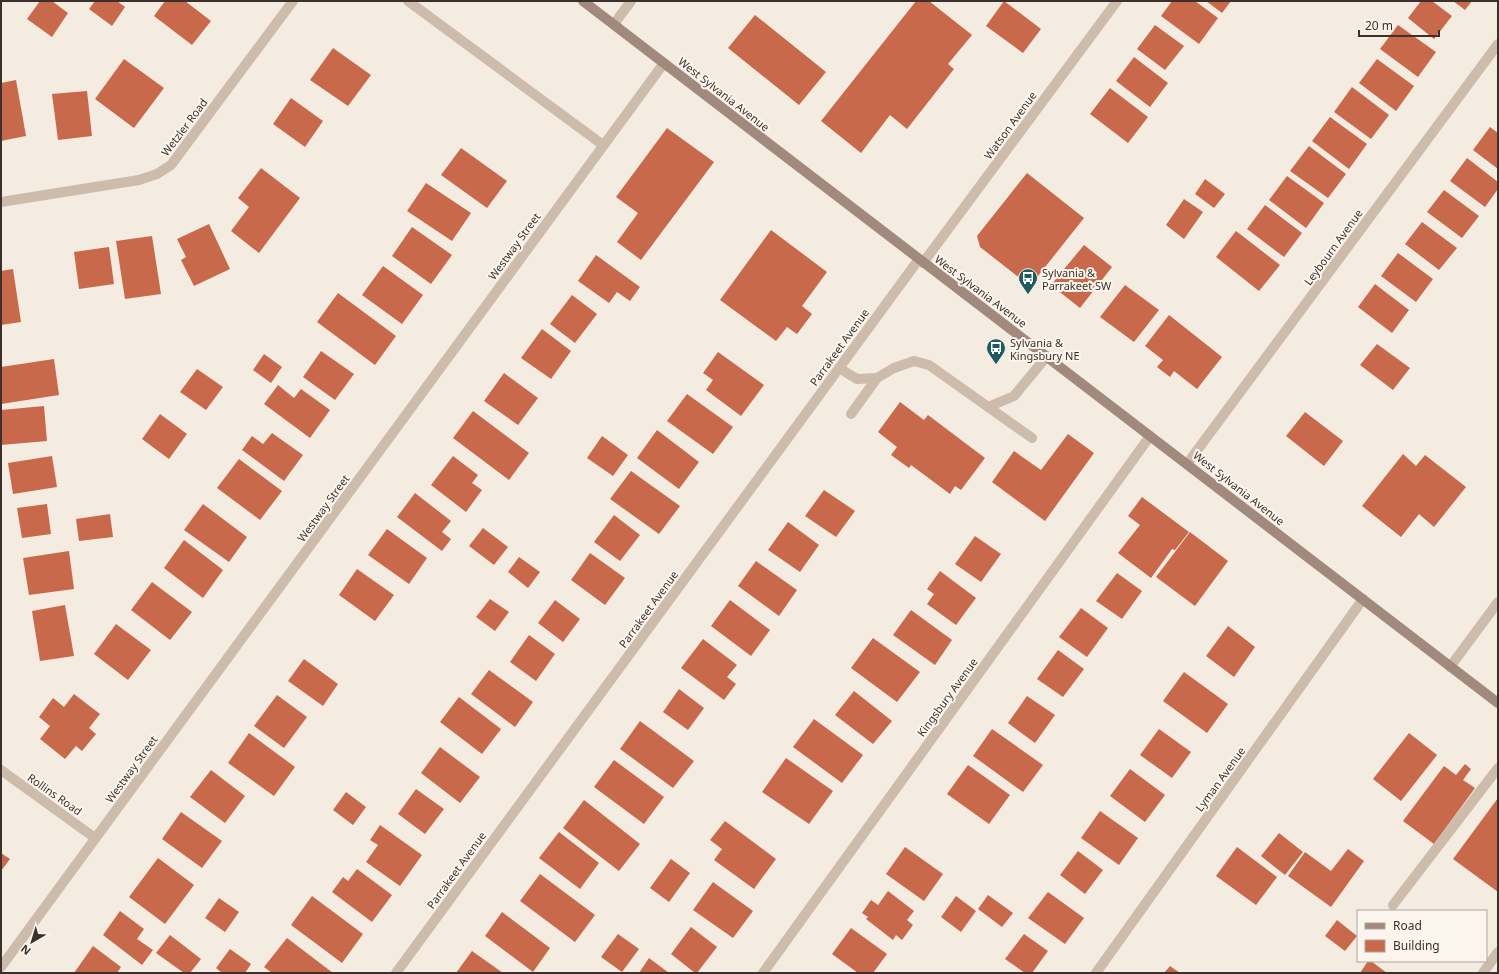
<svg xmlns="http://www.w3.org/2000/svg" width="1499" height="974" viewBox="0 0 1499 974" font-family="'Noto Sans',sans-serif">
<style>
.building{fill:#c8694b}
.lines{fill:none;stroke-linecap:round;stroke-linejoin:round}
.service{stroke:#cdbbac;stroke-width:10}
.minor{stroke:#cdbbac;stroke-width:10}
.secondary{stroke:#a18a7d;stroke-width:10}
.labels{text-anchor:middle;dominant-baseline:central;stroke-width:4;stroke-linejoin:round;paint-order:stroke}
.street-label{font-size:11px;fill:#3b302b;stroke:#fbf5ee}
.poi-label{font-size:11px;fill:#3b302b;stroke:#fbf5ee;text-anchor:start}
</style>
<rect width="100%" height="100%" fill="#f4ebe1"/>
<g class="building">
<polygon points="40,1 52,1 68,13 52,37 27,19"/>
<polygon points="95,1 117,1 125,7 112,26 89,9"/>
<polygon points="165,1 185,1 211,21 192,45 154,16"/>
<polygon points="916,1 929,1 972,35 948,64 954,69 907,129 890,115 861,153 821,121"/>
<polygon points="1004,1 1041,29 1023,53 986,26"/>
<polygon points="1172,1 1195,1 1218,18 1199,44 1161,16"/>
<polygon points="1206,1 1231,1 1222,13"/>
<polygon points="1421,1 1432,1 1452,16 1434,39 1408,18"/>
<polygon points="1453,1 1472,1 1465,10"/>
<polygon points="755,15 826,72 799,105 728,48"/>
<polygon points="1155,25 1184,46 1165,70 1137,49"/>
<polygon points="1398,25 1436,52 1418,77 1380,49"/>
<polygon points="333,48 371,75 348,106 310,80"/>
<polygon points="1134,57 1168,83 1150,107 1116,81"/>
<polygon points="124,59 164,88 134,128 95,99"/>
<polygon points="1377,59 1414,86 1396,111 1359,83"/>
<polygon points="16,80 26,136 1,141 1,83"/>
<polygon points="1352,87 1389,115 1371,139 1334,112"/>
<polygon points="1110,88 1148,117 1128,143 1090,114"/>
<polygon points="87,91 92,136 58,140 52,94"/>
<polygon points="291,98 323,121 305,147 273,124"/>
<polygon points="1330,117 1367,144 1349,169 1312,141"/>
<polygon points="1490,127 1498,133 1498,169 1473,150"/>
<polygon points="667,128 714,162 641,260 617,242 638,213 616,197"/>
<polygon points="1309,146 1346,174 1328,198 1290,171"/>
<polygon points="461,148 507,181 487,208 441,175"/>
<polygon points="1467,158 1498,182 1498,189 1485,207 1450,181"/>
<polygon points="261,168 300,198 259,253 231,231 249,207 238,198"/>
<polygon points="1027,173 1084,218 1030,286 980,247 977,236"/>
<polygon points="1287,176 1324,203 1306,228 1269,200"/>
<polygon points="1205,179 1225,194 1214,208 1195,194"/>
<polygon points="426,183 471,213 452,241 407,211"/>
<polygon points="1444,190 1479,216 1462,238 1427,212"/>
<polygon points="1184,199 1203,212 1184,239 1166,225"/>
<polygon points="1265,205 1302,233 1284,257 1247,229"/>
<polygon points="1422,222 1457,248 1439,270 1405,244"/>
<polygon points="209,224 230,269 194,286 181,260 186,257 177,239"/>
<polygon points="412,227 452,255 431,284 392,256"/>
<polygon points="771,230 827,272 802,306 812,314 797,334 787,327 776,341 720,300"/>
<polygon points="1236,231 1280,265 1259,291 1216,257"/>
<polygon points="152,236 161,294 125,299 116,241"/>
<polygon points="1084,245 1112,267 1080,308 1051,285"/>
<polygon points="109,247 114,284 79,289 74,252"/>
<polygon points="1398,253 1433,279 1416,302 1381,276"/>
<polygon points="596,255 640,287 630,301 617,292 609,303 578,281"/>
<polygon points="383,266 423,295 402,324 362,295"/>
<polygon points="13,269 21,322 1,325 1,271"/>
<polygon points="1375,284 1409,310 1392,333 1358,307"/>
<polygon points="1125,285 1159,310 1134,342 1100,317"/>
<polygon points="338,293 396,336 375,365 317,322"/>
<polygon points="572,295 597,314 575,343 550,324"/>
<polygon points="1169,315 1222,357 1197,389 1174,371 1170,377 1157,367 1163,360 1145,346"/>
<polygon points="542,329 571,351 551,379 521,358"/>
<polygon points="1377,344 1410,368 1393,390 1360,365"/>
<polygon points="321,351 354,374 335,400 303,377"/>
<polygon points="718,352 764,385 741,416 706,390 713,380 703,373"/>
<polygon points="264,354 282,367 271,383 253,370"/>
<polygon points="54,359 59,395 1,404 1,367"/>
<polygon points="197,369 223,387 206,410 180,392"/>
<polygon points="504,373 538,398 518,425 484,401"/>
<polygon points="278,385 294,398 301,389 330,410 310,438 264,404"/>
<polygon points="687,394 733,427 713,454 667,421"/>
<polygon points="900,402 924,420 928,415 985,458 961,490 955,486 950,494 911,465 909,468 891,455 897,447 878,432"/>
<polygon points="44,406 47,441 1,445 1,410"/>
<polygon points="473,411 529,453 509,480 453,438"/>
<polygon points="1305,412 1343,441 1324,466 1286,436"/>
<polygon points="160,414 187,434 169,459 142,439"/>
<polygon points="657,430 699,462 679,489 637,458"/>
<polygon points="272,433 303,455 284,481 242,450 252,436 263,444"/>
<polygon points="1068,434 1094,453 1045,521 992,482 1014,451 1041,470"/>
<polygon points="602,436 628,455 613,476 587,458"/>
<polygon points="1403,454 1416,466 1425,455 1466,487 1434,527 1419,514 1401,537 1362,506"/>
<polygon points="52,456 57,487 13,494 8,463"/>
<polygon points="453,456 478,475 472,483 482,490 466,512 431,485"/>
<polygon points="239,459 282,491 260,520 217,488"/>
<polygon points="631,471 680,506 659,534 610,499"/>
<polygon points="824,490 855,511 836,537 805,516"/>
<polygon points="415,493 451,521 442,532 451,539 442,551 397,517"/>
<polygon points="1142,497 1189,532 1175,550 1172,549 1151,578 1118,553 1140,525 1128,516"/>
<polygon points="47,504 51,534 22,538 17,508"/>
<polygon points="203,504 247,537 229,562 184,530"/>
<polygon points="110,514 113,537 79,541 76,519"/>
<polygon points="614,515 640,535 620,561 594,542"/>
<polygon points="788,522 819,545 800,572 768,550"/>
<polygon points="483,528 508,547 494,565 469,546"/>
<polygon points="387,529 427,558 409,584 368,555"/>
<polygon points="1190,532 1228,561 1195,606 1156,577"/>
<polygon points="975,536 1001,554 981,582 955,564"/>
<polygon points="184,540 223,570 203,598 164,568"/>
<polygon points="69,551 74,589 29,595 23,558"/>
<polygon points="590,553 625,578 605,605 571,580"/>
<polygon points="519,557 540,572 528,588 508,572"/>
<polygon points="756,561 797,590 779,616 738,586"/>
<polygon points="357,569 394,595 375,621 339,595"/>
<polygon points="940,571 976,598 956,625 927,604 934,594 927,589"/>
<polygon points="1117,573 1142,591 1122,619 1096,601"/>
<polygon points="152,582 192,612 170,640 131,610"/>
<polygon points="490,599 509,612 495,631 476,617"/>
<polygon points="555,600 580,619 563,642 538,623"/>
<polygon points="730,600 770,630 751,656 711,626"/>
<polygon points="65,605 74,656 40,661 32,611"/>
<polygon points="1081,608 1108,628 1087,657 1059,637"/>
<polygon points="911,610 952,640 935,665 893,635"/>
<polygon points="116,624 151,650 128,680 94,654"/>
<polygon points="1228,626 1255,647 1234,677 1206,656"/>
<polygon points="529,635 555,654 536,681 510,662"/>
<polygon points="873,638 920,672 897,702 851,668"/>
<polygon points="703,639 737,665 727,677 736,684 724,700 681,668"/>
<polygon points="1058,650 1084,669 1063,697 1037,679"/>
<polygon points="304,659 338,684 323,706 288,681"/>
<polygon points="489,670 533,702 515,727 471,694"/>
<polygon points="1184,672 1228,704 1207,733 1163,701"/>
<polygon points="679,689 704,708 688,730 663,712"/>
<polygon points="854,691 892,721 873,744 835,715"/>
<polygon points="74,694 100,714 89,728 96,734 82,751 76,746 65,759 40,739 50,726 39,717 53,698 64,707"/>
<polygon points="277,695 307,717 284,748 254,726"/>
<polygon points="1027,696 1055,715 1035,743 1008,723"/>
<polygon points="459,697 501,729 482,754 440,722"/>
<polygon points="814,719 863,755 842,783 793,747"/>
<polygon points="640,721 694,761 673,788 620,749"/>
<polygon points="992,729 1043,765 1023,792 973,756"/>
<polygon points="1159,729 1191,752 1172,778 1140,755"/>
<polygon points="249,733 295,767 274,796 228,763"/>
<polygon points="1409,733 1437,755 1401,801 1373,779"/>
<polygon points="440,747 480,777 460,803 421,773"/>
<polygon points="786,758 833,791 809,824 762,792"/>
<polygon points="614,760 664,797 644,824 594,787"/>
<polygon points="1465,764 1471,769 1463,780 1475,788 1434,844 1403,821 1444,766 1456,775"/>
<polygon points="968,765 1010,795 989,824 947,794"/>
<polygon points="1130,769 1165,795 1145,822 1110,796"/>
<polygon points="211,770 245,796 225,823 190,797"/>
<polygon points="416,789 444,809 425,834 398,814"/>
<polygon points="346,792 366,807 353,825 333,810"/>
<polygon points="1498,798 1498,892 1453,859"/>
<polygon points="584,800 640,844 619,871 563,828"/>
<polygon points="1100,811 1138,838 1119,865 1081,838"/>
<polygon points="181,812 222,841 202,868 162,839"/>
<polygon points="725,821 776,859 754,889 714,860 722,849 710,840"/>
<polygon points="380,825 422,855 400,886 366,862 378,845 370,840"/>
<polygon points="559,832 599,863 580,889 539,858"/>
<polygon points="1279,833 1303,852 1285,875 1261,856"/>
<polygon points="905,847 943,874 924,901 886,874"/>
<polygon points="1237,847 1277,877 1256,905 1216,876"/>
<polygon points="1348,849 1364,861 1331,907 1288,876 1305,852 1331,871"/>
<polygon points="1078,851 1103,870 1085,894 1060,875"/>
<polygon points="1,853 10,859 1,871"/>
<polygon points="158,858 194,885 165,924 129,897"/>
<polygon points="671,859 690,873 669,902 650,888"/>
<polygon points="357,869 392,895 372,922 332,892 343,877 348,881"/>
<polygon points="540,874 595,915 575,942 520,901"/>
<polygon points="713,882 753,911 733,938 693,910"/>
<polygon points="888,891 914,911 907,920 913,925 902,940 896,935 893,940 866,919 868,917 862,913 871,900 878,905"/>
<polygon points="1048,892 1084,918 1065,944 1028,918"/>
<polygon points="988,895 1013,913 1002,927 978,909"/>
<polygon points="312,896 363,934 342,963 291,925"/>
<polygon points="956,896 976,911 961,932 941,917"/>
<polygon points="219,898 239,912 225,932 205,918"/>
<polygon points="120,911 144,929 137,939 153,950 142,965 103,935"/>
<polygon points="502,912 550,948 533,972 485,936"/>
<polygon points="1337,920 1357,936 1345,951 1325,936"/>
<polygon points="691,927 717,947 697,973 695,973 671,954"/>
<polygon points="851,928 887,954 873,973 858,973 832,954"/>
<polygon points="618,934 639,949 622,972 601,957"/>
<polygon points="1024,934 1048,951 1032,973 1025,973 1005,959"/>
<polygon points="170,935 201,959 190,973 184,973 156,953"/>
<polygon points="287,938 333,973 272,973 264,967"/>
<polygon points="93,946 121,967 117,973 74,973"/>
<polygon points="230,949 251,964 245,973 222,973 216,968"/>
<polygon points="472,951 503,973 456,973"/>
<polygon points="649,958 669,973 639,973"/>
<polygon points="1368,961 1371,961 1387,973 1360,973"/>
<polygon points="1170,966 1180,973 1164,973"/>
</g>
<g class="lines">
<g class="service">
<polyline points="408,1 603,145"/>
<polyline points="839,368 857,379 877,378"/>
<polyline points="988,407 1014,396 1047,356"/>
<polyline points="851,414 877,378 894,368 914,361 929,365 1032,438"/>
<polyline points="1393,905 1498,768"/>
</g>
<g class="minor">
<polyline points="614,24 631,1"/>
<polyline points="1,202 139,180 157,174 171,165 293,1"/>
<polyline points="923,263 1117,1"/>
<polyline points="1187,464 1498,44"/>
<polyline points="1450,667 1498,602"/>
<polyline points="1,770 95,838"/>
<polyline points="1,967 664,63"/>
<polyline points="396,973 919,259"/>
<polyline points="763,973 1150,436"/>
<polyline points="1096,973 1363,599"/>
<polyline points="1483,973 1498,952"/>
</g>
<polyline class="secondary" points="583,1 1498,703"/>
</g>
<defs>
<symbol id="bus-pin" viewBox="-11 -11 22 30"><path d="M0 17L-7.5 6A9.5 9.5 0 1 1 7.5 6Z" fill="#1f5a5e" stroke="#fbf5ee"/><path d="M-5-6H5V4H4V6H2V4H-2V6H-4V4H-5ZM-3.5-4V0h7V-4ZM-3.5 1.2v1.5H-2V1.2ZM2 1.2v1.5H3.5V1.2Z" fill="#fff"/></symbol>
</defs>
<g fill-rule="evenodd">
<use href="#bus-pin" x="1017" y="267" width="22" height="30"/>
<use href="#bus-pin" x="985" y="337" width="22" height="30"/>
</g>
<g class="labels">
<g class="street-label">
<text transform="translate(724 94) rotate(38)">West Sylvania Avenue</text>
<text transform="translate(1010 125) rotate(-54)">Watson Avenue</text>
<text transform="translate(184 127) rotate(-53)">Wetzler Road</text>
<text transform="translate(514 246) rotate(-54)">Westway Street</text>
<text transform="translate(1333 247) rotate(-54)">Leybourn Avenue</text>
<text transform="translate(981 291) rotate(37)">West Sylvania Avenue</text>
<text transform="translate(839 347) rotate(-54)">Parrakeet Avenue</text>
<text transform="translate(1239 488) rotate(38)">West Sylvania Avenue</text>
<text transform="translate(323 508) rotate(-54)">Westway Street</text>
<text transform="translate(648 609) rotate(-54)">Parrakeet Avenue</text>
<text transform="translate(947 697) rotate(-54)">Kingsbury Avenue</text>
<text transform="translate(131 769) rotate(-54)">Westway Street</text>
<text transform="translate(1220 779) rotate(-54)">Lyman Avenue</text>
<text transform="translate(55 794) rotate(35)">Rollins Road</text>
<text transform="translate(456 870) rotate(-54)">Parrakeet Avenue</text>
</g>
<g class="poi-label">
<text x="1042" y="272">Sylvania &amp;<tspan x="1042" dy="13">Parrakeet SW</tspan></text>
<text x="1010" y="342">Sylvania &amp;<tspan x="1010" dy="13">Kingsbury NE</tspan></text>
</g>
</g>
<rect width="1499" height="974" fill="none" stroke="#3b302b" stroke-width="4"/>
<rect x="1357" y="910" width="130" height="52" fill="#fbf5ee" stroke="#aea6a0"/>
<rect x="1365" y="923" width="20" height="6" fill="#a18a7d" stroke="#aea6a0"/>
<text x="1393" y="930" font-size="12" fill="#3b302b">Road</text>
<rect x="1365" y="940" width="20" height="12" fill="#c8694b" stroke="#aea6a0"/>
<text x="1393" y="950" font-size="12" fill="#3b302b">Building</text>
<g transform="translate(32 942) rotate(218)" stroke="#fbf5ee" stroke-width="3" paint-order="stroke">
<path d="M0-3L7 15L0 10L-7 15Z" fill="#3b302b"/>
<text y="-6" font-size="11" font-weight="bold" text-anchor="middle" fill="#3b302b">N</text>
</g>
<path d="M1359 30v6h80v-6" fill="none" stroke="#3b302b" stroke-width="2"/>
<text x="1365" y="30" font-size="12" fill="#3b302b" stroke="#fbf5ee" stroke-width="3" paint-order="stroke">20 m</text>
</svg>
